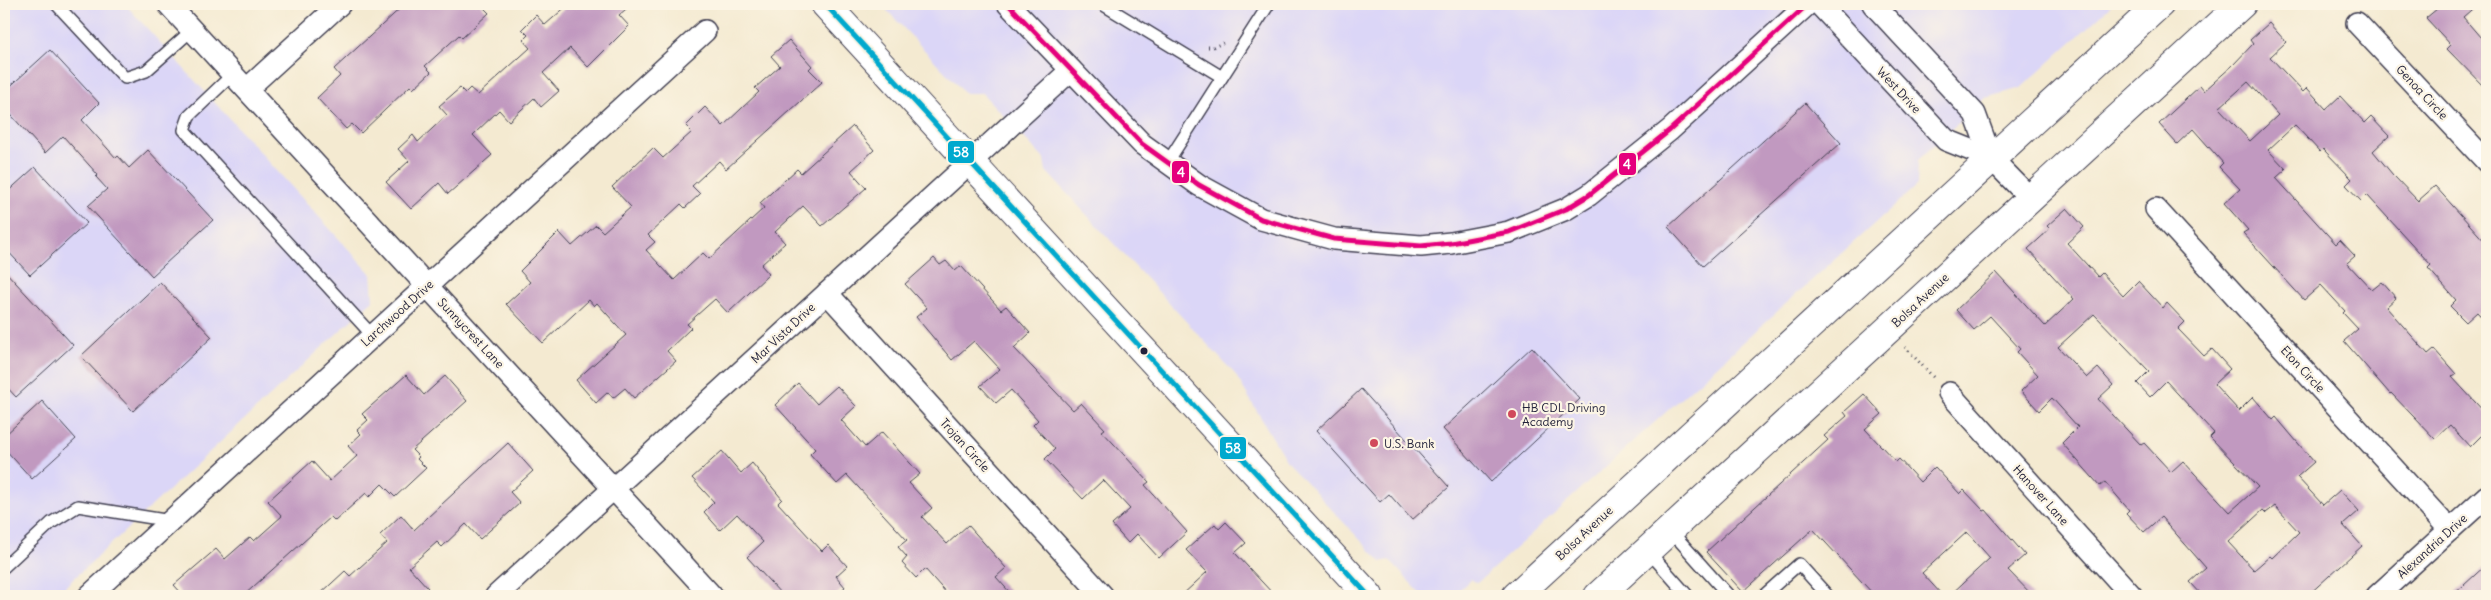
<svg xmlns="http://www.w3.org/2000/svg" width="2491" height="600" viewBox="0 0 2491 600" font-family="Delius,sans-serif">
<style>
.built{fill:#dbd6f7}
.building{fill:#c199c0;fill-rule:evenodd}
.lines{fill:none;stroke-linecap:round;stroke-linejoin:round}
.lane-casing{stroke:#424052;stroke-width:14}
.street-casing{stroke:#424052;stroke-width:24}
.secondary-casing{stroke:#424052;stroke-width:30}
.path{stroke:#424052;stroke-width:3;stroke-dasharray:1 4;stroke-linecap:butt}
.lane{stroke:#fff;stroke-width:11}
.street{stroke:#fff;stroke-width:21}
.secondary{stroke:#fff;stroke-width:28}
.bus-1-casing{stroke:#fcf5e5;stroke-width:9}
.bus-2-casing{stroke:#fcf5e5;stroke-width:9}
.bus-1{stroke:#00a9ce;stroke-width:5}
.bus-2{stroke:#e5007d;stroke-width:5}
.bus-dot{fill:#22223b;stroke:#fcf5e5;stroke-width:2}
.poi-dot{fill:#d1495b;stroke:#fcf5e5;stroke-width:2}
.labels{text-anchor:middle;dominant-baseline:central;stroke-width:4.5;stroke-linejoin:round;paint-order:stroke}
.street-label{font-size:12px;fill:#22223b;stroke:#fcf5e5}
.poi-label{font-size:12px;fill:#22223b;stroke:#fcf5e5;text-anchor:start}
.line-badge{stroke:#fcf5e5;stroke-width:2}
.badge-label{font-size:14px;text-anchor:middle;font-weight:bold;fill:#fff}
</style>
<rect width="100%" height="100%" fill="#fcf5e5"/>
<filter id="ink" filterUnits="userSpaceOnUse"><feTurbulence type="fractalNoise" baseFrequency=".02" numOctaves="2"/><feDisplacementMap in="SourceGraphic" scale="10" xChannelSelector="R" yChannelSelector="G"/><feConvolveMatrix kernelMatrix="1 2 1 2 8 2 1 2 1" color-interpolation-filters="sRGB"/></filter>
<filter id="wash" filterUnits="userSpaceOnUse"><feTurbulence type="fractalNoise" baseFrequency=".0096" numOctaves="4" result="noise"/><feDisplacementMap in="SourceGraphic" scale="20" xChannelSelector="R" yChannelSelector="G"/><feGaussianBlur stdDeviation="1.12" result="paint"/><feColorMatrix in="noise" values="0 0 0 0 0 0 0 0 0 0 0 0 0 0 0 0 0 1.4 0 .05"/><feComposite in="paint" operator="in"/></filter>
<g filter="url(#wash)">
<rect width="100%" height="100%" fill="#f4ead1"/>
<g class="built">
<polygon points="4,4 125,4 371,274 373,300 55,596 4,596"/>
<polygon points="881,4 2113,4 2021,88 1985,98 1918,160 1917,185 1477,583 1471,579 1454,595 1444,596 1423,596 1389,560 1381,562 1287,462 1235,374 1046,171 1044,159 982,93 965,93"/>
</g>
<g id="blocks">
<g class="building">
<polygon points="405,4 480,4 489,13 462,38 459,35 425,66 431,72 413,89 410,86 361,133 352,124 346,129 317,98 340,76 334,69"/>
<polygon points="569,4 632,4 619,15 629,26 588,67 570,48 543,73 559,91 541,107 534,98 509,121 499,110 473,135 492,155 448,194 439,183 411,209 386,182 409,161 398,149 413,135 418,142 447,115 439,106 460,88 465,93 470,88 478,95 530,48 523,40 528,35 522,29 536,15 545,25"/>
<polygon points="2443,4 2478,4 2463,17 2487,45 2487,90 2447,49 2451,45 2426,18"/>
<path d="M 2269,23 L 2286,42 L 2270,57 L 2303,92 L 2307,88 L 2326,109 L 2340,96 L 2365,123 L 2371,117 L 2389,136 L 2373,151 L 2393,175 L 2418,201 L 2435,186 L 2487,244 L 2487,323 L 2477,312 L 2466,322 L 2450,306 L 2456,300 L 2428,268 L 2431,265 L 2367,195 L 2361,201 L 2346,185 L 2352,179 L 2323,149 L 2320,152 L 2295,125 L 2268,150 L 2286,169 L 2276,178 L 2336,244 L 2340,240 L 2355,256 L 2347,263 L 2372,290 L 2382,282 L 2396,298 L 2386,307 L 2428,354 L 2434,349 L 2456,374 L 2452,377 L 2487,415 L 2487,430 L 2470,447 L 2450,425 L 2435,439 L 2391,393 L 2390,394 L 2344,341 L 2358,329 L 2343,313 L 2345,311 L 2321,285 L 2304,300 L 2243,233 L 2248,230 L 2224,203 L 2240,189 L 2219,167 L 2223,163 L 2193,129 L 2177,144 L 2159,124 L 2200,86 L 2204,91 L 2232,66 L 2253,44 L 2250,40 ZM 2248,82 L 2278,115 L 2250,141 L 2219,108 Z"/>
<polygon points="789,40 812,66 809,69 822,82 726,169 719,161 692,186 700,194 685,208 681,204 648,235 655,242 646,250 674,280 703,253 709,259 764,208 760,203 797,169 801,173 853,126 874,150 851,171 866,188 822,226 803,206 775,232 785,243 761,265 769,274 728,313 715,299 687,324 691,328 667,351 676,361 634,398 625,388 613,398 608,392 596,403 576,380 626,335 597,303 594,306 589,300 543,343 506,304 530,282 520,271 559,232 572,246 596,225 603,232 631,207 612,187 653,148 663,158 692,132 686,126 705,107 723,126 759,92 755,88 780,66 771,56"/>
<polygon points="50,50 99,103 82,120 116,158 118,156 129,168 148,150 213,220 152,276 88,206 107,189 96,177 98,175 63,136 45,153 4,107 4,92"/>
<polygon points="1805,103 1841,143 1703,266 1668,227"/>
<polygon points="35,167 87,223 30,275 4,247 4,195"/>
<path d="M 2067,208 L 2084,227 L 2067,243 L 2098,277 L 2102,273 L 2123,296 L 2138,281 L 2163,308 L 2167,303 L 2185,322 L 2178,329 L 2204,356 L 2212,349 L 2230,369 L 2214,384 L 2239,411 L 2253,397 L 2273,420 L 2276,417 L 2314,462 L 2297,477 L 2323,505 L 2340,490 L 2359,511 L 2343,525 L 2362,546 L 2307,596 L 2203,596 L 2190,582 L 2206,568 L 2185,544 L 2161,517 L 2144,532 L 2126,513 L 2129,510 L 2105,482 L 2100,486 L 2062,443 L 2078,427 L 2052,398 L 2039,411 L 2021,391 L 2038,375 L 2017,352 L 2020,349 L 1990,316 L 1974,330 L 1956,310 L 1996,272 L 2045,326 L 2074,299 L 2028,249 L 2050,229 L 2047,226 ZM 2094,314 L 2149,371 L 2137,383 L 2150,397 L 2166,381 L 2214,433 L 2210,437 L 2258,487 L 2230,512 L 2183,461 L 2171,472 L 2144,443 L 2141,445 L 2098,399 L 2113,385 L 2098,368 L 2087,378 L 2058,347 ZM 2275,506 L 2299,532 L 2272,558 L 2270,556 L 2254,570 L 2228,542 L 2263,510 L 2266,513 Z"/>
<polygon points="934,258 940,265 946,261 955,271 961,266 1001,310 1006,306 1030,333 1014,348 1073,410 1081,403 1105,429 1102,431 1149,482 1145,485 1187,532 1159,558 1137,534 1128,543 1112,525 1130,509 1103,480 1083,499 1045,459 1055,449 1033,425 1038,420 1011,390 996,403 980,386 1000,369 974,341 952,360 916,317 927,308 905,284"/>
<polygon points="4,270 73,345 16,397 4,384"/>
<polygon points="160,282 212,337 133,411 81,356"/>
<polygon points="1532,347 1580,399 1491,482 1443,429"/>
<polygon points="406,375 424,395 445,376 467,401 412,450 419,457 417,459 426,468 395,497 382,484 369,497 366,493 335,521 331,517 243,596 184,596 174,585 216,549 225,559 250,537 254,541 282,516 268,501 312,461 330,481 357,456 348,446 361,434 357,430 368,420 362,414"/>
<polygon points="798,383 817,404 837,386 856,406 841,420 865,447 882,432 920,474 909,483 932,508 922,517 947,544 968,525 1006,568 996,577 1013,596 949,596 925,569 916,578 902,563 907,557 898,547 907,540 847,475 837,484 810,454 815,449 775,405"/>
<polygon points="1361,389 1449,487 1412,520 1389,494 1380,502 1316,431"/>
<polygon points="1864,394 1882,414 1865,429 1896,462 1899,459 1920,482 1935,467 1960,494 1964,490 1984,511 1986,510 2025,555 2008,570 2033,596 1949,596 1990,558 1967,532 1922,573 1943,596 1875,596 1813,529 1743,592 1706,552 1828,440 1824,436 1847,416 1844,412"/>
<polygon points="42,401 76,439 32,479 4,448 4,436"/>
<polygon points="508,443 533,471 510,492 520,503 480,539 466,524 442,547 437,542 409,567 428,588 419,596 318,596 345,571 350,576 387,543 380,535 401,515 414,530"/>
<polygon points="722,451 741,473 752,463 782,499 778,503 822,551 828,545 847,566 836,576 845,587 835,596 783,596 747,557 763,542 737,514 720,530 704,512 714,502 692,478"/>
<polygon points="1226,522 1246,543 1235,553 1275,596 1181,596 1207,572 1186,550 1215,524 1219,529"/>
<polygon points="2487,564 2487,596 2452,596"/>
</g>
</g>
</g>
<g filter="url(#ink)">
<use href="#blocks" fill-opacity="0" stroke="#424052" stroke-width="1"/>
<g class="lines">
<defs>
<g id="lane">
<polyline points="56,4 125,78 146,71 192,30"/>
<polyline points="1102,4 1222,77"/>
<polyline points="233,74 189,116 184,130 373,336"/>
<polyline points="1167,163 1269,4"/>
<polyline points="1670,530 1729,596"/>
<polyline points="1648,551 1688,596"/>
<polyline points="4,567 51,523 78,506 171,521"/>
<polyline points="1763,596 1799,564 1828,596"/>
</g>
<g id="street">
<polyline points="168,4 712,596"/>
<polyline points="1008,4 1142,144 1199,185 1261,219 1334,239 1421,246 1451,243 1509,232 1566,209 1589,195 1670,130 1808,4"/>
<polyline points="1819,4 1946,140 1991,158"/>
<polyline points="1873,4 1975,114 1991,158 2030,198"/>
<polyline points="2357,23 2487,162"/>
<polyline points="247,89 340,4"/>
<polyline points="2156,209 2450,530"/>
<polyline points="827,293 1103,596"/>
<polyline points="1949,393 2132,596"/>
<polyline points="89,596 705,31"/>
<polyline points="496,596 1071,70"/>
<polyline points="2377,596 2487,496"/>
</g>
<g id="secondary">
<polyline points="825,4 1369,596"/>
<polyline points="1516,596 2160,4"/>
<polyline points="1598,596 2242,4"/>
</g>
</defs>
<use href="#lane" class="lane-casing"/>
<use href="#street" class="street-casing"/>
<use href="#secondary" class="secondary-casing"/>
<g class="path">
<polyline points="1208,47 1213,47 1223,43"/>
<polyline points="1905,347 1935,379"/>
</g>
<use href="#lane" class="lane"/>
<use href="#street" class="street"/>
<use href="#secondary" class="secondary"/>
<defs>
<polyline id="bus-1" points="825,4 1369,596"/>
<polyline id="bus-2" points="1008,4 1142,144 1199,185 1261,219 1334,239 1421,246 1451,243 1509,232 1566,209 1589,195 1670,130 1808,4"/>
</defs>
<use href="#bus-1" class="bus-1-casing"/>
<use href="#bus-2" class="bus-2-casing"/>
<use href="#bus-1" class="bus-1"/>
<use href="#bus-2" class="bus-2"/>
</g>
</g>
<circle class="bus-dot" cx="1144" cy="351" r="4.5"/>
<g class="poi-dot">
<circle cx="1512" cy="414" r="5"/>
<circle cx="1374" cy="443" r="5"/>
</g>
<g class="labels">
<g class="street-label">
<text transform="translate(1899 90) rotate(47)">West Drive</text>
<text transform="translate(2422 92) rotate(47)">Genoa Circle</text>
<text transform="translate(1920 300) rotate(-43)">Bolsa Avenue</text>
<text transform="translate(397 313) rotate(-42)">Larchwood Drive</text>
<text transform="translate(471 333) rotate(47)">Sunnycrest Lane</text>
<text transform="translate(783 333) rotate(-43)">Mar Vista Drive</text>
<text transform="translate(2303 369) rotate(47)">Eton Circle</text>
<text transform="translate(965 445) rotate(48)">Trojan Circle</text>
<text transform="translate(2041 495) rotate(48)">Hanover Lane</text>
<text transform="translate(1584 533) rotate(-43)">Bolsa Avenue</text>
<text transform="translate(2432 546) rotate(-42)">Alexandria Drive</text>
</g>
<g class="poi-label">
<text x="1522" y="407">HB CDL Driving<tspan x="1522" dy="14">Academy</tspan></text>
<text x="1384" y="443">U.S. Bank</text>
</g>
</g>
<g class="line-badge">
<rect x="947" y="140" width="28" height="24" rx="5" fill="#00a9ce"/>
<rect x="1618" y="152" width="19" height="24" rx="5" fill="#e5007d"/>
<rect x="1171" y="160" width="19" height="24" rx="5" fill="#e5007d"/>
<rect x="1219" y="436" width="28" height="24" rx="5" fill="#00a9ce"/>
</g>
<g class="badge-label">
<text x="961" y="157">58</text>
<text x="1627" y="169">4</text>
<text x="1181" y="177">4</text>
<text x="1233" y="453">58</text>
</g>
<rect width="2491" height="600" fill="none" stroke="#fcf5e5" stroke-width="20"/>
</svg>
